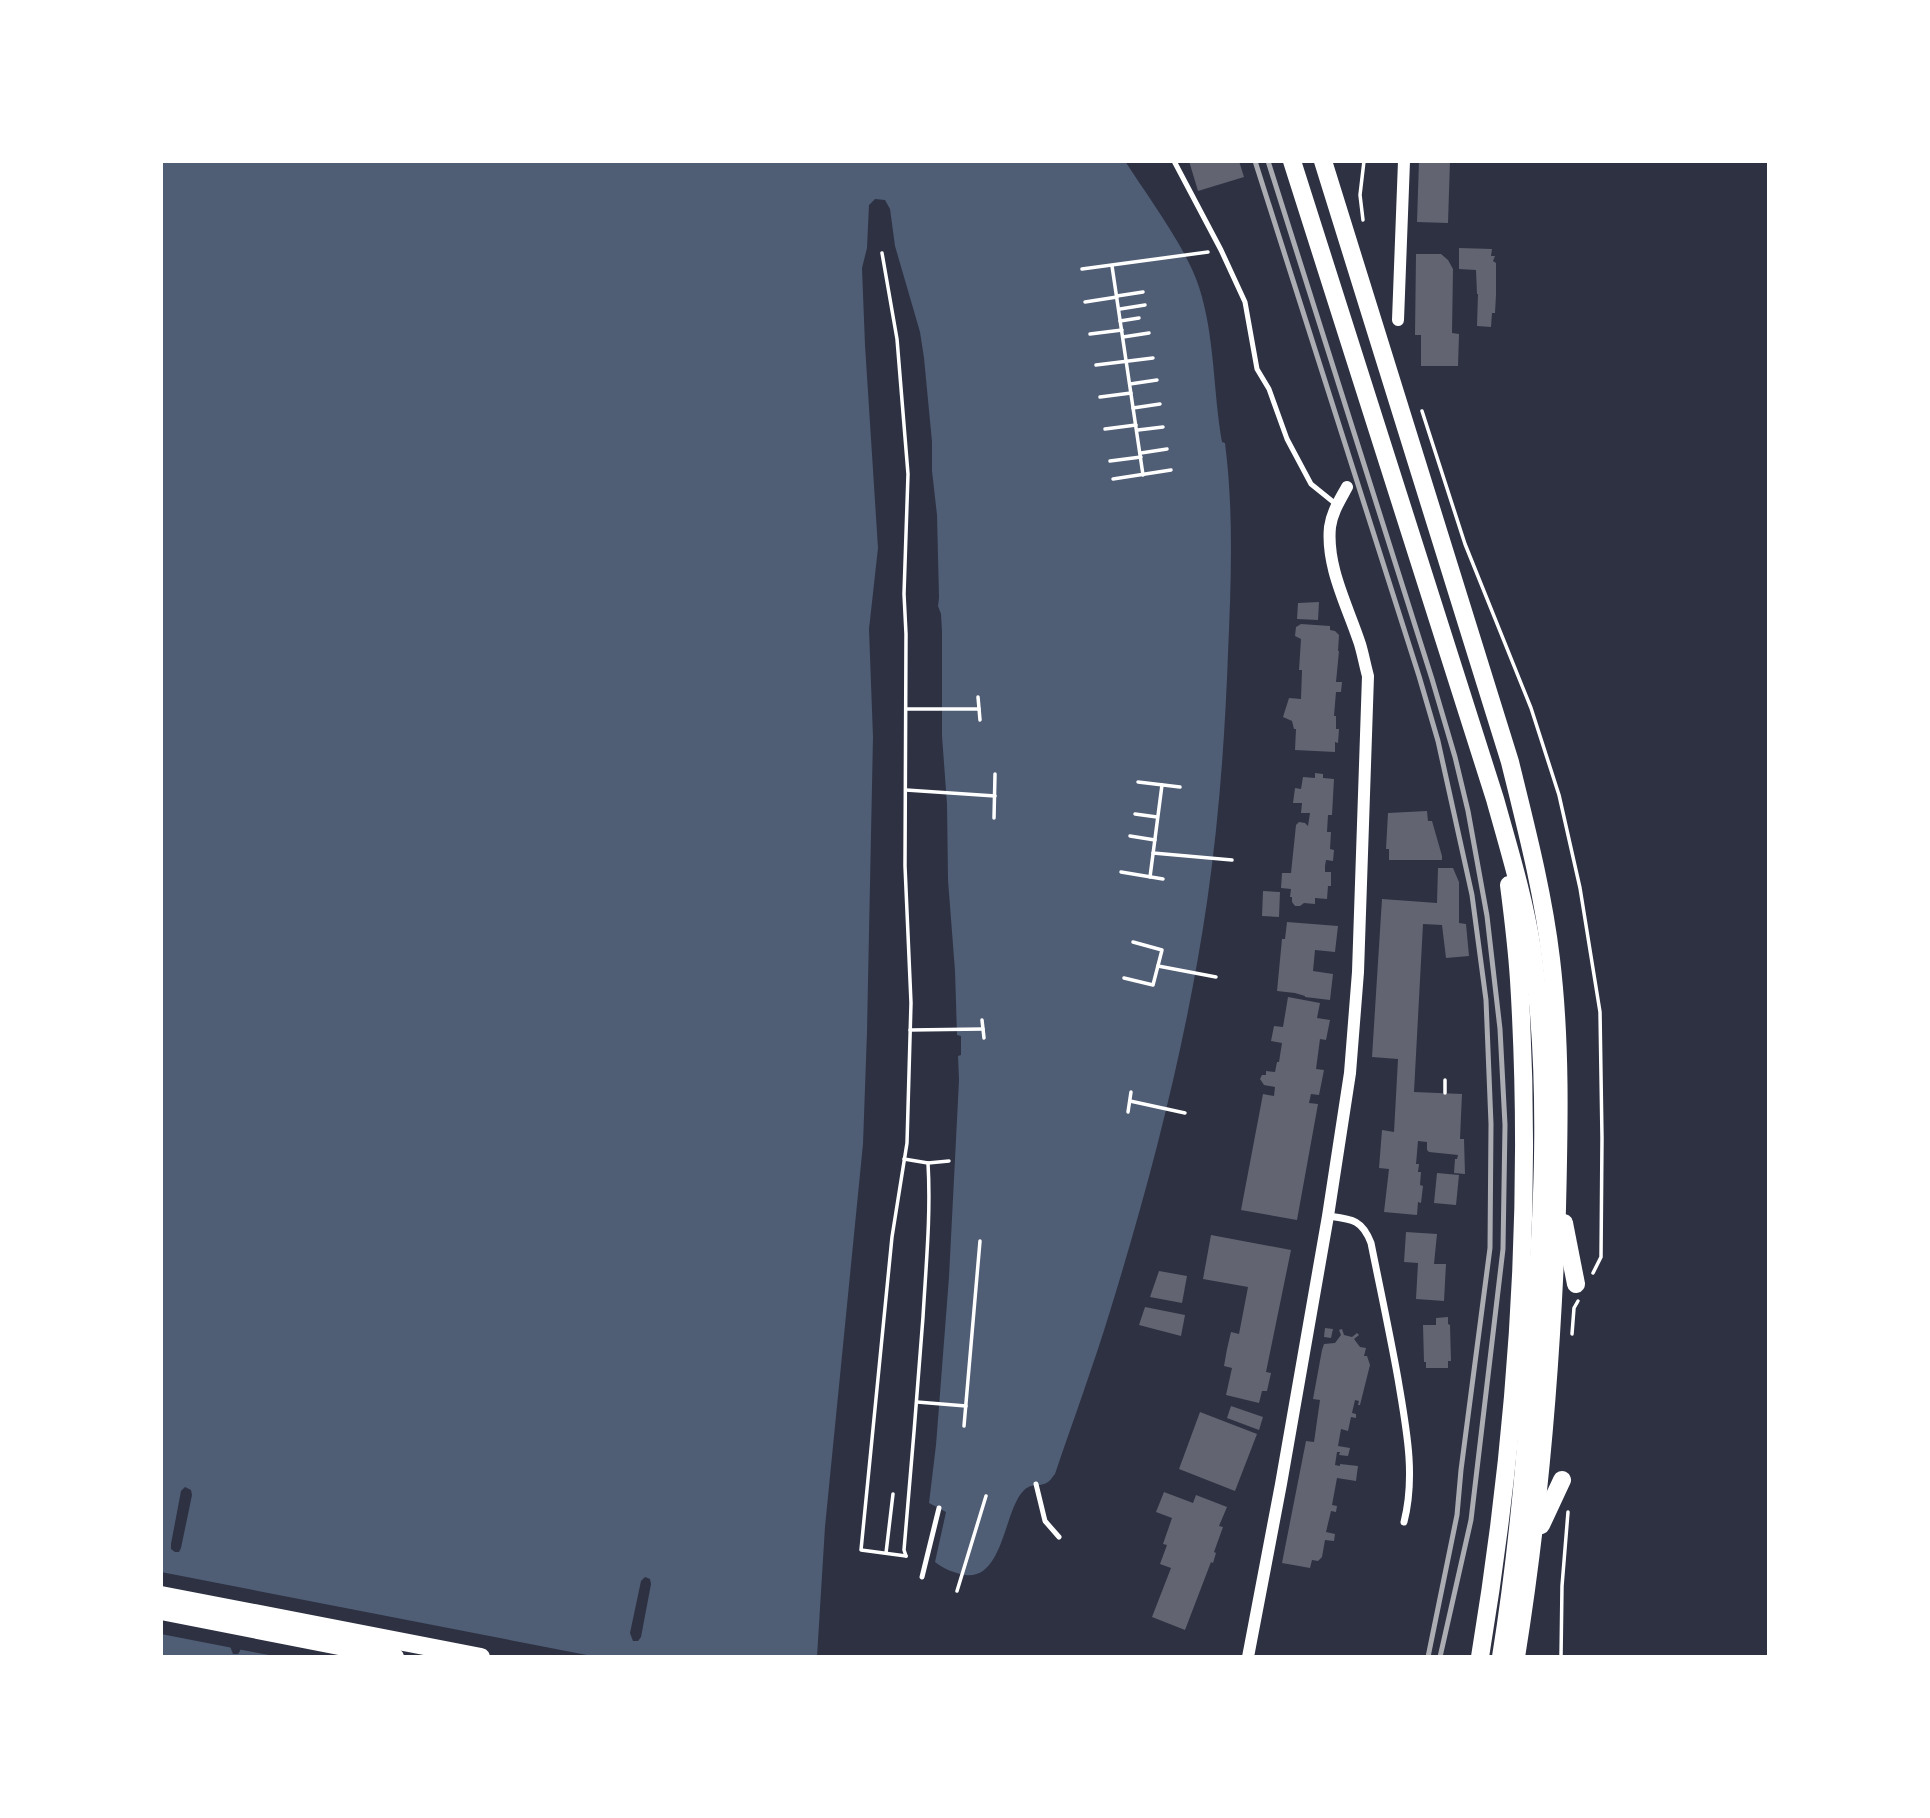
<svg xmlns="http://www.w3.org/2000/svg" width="1930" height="1818" viewBox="0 0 1930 1818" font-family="'DejaVu Sans',sans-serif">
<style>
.water{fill:#4f5d75;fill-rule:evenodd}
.pier{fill:#2d3142}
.building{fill:#626471}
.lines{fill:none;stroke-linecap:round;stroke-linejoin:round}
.path{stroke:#fff;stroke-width:3.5}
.service{stroke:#fff;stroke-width:5}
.minor{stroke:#fff;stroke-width:7}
.tertiary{stroke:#fff;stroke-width:12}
.primary{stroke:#fff;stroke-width:18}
.trunk{stroke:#fff;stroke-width:18}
.rail{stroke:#abadb3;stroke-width:5}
</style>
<rect width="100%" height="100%" fill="#2d3142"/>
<path class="water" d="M 161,161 L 1125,161 C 1148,197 1186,247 1199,287 C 1215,336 1213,391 1222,442 L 1225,443 C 1234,513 1231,584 1228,654 C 1225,736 1219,820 1207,902 C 1187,1039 1152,1175 1111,1308 C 1094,1364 1074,1418 1055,1474 C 1053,1476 1051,1480 1048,1482 C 1036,1489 1031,1480 1020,1495 C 1004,1518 1001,1580 965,1575 C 954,1573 944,1569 935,1562 L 946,1512 L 929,1503 L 936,1445 L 949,1277 L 959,1080 L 958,1056 L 961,1055 L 961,1036 L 957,1035 L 955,971 L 948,880 L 947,804 L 942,736 L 942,632 L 941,614 L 938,606 L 939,598 L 937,515 L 932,471 L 932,442 L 924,358 L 920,332 L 895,246 L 890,209 L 885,200 L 875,199 L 869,205 L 867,248 L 862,268 L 865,345 L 878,548 L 869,629 L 873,737 L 867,1032 L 863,1144 L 825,1527 L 817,1657 L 560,1657 L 556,1650 L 549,1657 L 161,1657 ZM 185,1487 L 191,1490 L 192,1495 L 181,1548 L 179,1552 L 175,1552 L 171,1549 L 171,1544 L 181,1491 ZM 645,1577 L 650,1579 L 651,1584 L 641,1637 L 638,1641 L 633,1641 L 630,1633 L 641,1581 ZM 243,1591 L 251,1597 L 240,1651 L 238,1654 L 233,1654 L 230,1646 Z"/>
<polygon class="pier" points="161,1572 597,1657 556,1657 554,1653 552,1657 280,1657 237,1649 247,1597 246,1593 244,1595 233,1648 161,1634"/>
<g class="building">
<polygon points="1189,161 1239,161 1244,177 1198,191"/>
<polygon points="1419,161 1450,161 1448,223 1417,222"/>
<polygon points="1459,248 1492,249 1491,256 1495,256 1493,261 1496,263 1496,295 1495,313 1492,313 1491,327 1477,326 1478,294 1477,294 1476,270 1459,269"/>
<polygon points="1416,254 1441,254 1448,260 1453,269 1452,333 1459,334 1458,366 1421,366 1421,335 1415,335"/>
<polygon points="1319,602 1318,620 1297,619 1298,603"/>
<polygon points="1301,624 1330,626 1330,630 1335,631 1339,635 1338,651 1339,651 1336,682 1342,682 1341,692 1336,692 1334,716 1336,716 1336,729 1339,729 1338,743 1335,742 1335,752 1295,750 1296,729 1294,729 1292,721 1283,717 1289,698 1301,699 1302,670 1299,670 1301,639 1295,636 1296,627"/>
<polygon points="1315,773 1323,774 1323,778 1334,779 1332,815 1328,815 1327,832 1331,832 1330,849 1334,850 1333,861 1326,860 1325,866 1325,872 1331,872 1331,886 1328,886 1327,899 1315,898 1315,904 1304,903 1300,906 1295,906 1292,902 1292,897 1290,897 1291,889 1281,888 1282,873 1291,873 1296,825 1299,822 1305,823 1308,826 1310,813 1301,813 1302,803 1293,803 1295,788 1301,789 1303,777 1315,778"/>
<polygon points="1427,811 1428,821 1432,821 1442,856 1442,860 1389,860 1389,849 1386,849 1388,813"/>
<polygon points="1438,868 1453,868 1459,882 1459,923 1466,924 1469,956 1446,958 1442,925 1423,924 1414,1092 1462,1094 1460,1139 1464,1139 1465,1174 1454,1173 1455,1159 1457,1159 1458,1155 1429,1152 1427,1150 1427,1142 1418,1141 1416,1164 1419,1164 1418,1172 1421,1172 1420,1185 1423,1186 1421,1203 1418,1202 1417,1215 1384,1212 1389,1169 1379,1168 1382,1130 1394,1132 1398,1059 1372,1057 1382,899 1437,903"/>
<polygon points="1263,891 1280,892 1279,917 1262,916"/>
<polygon points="1287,922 1338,926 1335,952 1315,950 1313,971 1333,974 1330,1000 1305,997 1305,996 1295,993 1277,991 1282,939 1285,939"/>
<polygon points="1288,997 1320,1003 1317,1018 1330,1020 1326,1040 1320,1039 1316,1069 1324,1070 1319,1095 1311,1094 1309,1103 1318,1104 1297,1220 1241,1210 1263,1094 1274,1096 1275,1087 1264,1085 1260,1079 1262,1075 1266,1075 1266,1071 1275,1072 1277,1062 1279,1062 1282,1043 1271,1041 1274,1026 1283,1027"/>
<polygon points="1437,1173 1459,1175 1456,1205 1434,1203"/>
<polygon points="1406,1232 1437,1234 1434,1264 1446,1264 1444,1301 1416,1299 1418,1263 1404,1262"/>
<polygon points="1211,1235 1291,1250 1266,1372 1271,1373 1267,1391 1262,1391 1259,1403 1226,1395 1232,1368 1224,1366 1227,1349 1231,1332 1239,1334 1248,1287 1203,1279"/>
<polygon points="1159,1271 1187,1276 1182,1303 1150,1297"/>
<polygon points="1145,1307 1185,1315 1181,1336 1139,1325"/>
<polygon points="1448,1317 1448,1324 1450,1325 1451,1361 1448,1361 1448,1368 1426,1368 1426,1362 1424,1362 1423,1325 1436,1325 1436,1318"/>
<polygon points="1325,1328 1333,1329 1331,1338 1324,1337"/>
<polygon points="1342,1329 1344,1335 1352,1337 1357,1333 1359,1335 1354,1339 1360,1347 1366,1348 1364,1356 1367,1356 1370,1365 1360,1405 1358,1405 1359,1401 1355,1400 1352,1413 1356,1414 1356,1418 1351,1417 1348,1431 1341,1429 1338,1446 1350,1448 1348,1456 1339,1455 1340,1452 1337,1452 1335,1465 1340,1466 1340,1464 1358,1466 1356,1481 1337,1478 1332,1505 1337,1506 1336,1512 1331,1511 1326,1532 1335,1534 1334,1541 1325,1540 1322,1557 1318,1561 1312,1560 1310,1568 1282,1563 1306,1441 1314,1442 1320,1400 1313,1399 1322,1350 1324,1344 1335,1343 1341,1335 1339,1330"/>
<polygon points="1231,1406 1263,1417 1259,1430 1227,1418"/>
<polygon points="1200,1412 1257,1434 1235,1491 1179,1469"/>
<polygon points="1164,1492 1193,1503 1196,1495 1227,1507 1219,1526 1223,1527 1214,1552 1216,1553 1213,1563 1211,1562 1185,1630 1152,1617 1171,1568 1160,1564 1167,1545 1163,1544 1172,1518 1156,1512"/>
</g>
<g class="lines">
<g class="path">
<polyline points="1363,220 1360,195 1364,161"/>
<polyline points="882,253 897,339 908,474 904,594 906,634 905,866 911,1003 907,1143 892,1237 861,1550 906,1556"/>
<polyline points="1112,266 1143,475"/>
<polyline points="1082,269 1208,252"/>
<polyline points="1117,296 1143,292"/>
<polyline points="1085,302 1117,297"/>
<polyline points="1120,309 1145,305"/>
<polyline points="1120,321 1139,318"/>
<polyline points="1090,334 1122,330"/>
<polyline points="1123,337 1149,333"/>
<polyline points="1096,365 1153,358"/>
<polyline points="1130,384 1157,380"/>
<polyline points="1100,397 1131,393"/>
<polyline points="1133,408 1160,404"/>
<polyline points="1422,411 1465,544 1531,708 1559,795 1580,888 1600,1012 1602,1138 1601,1257 1593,1273"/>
<polyline points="1105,429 1136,425"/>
<polyline points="1138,430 1163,427"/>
<polyline points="1141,453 1167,449"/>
<polyline points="1110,461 1141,457"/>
<polyline points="1113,479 1171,470"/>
<polyline points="978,697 980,720"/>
<polyline points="906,709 979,709"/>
<polyline points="1138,782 1180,787"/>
<polyline points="906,790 995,796"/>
<polyline points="1135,814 1157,817"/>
<polyline points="994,818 995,774"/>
<polyline points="1130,836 1155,840"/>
<polyline points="1153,853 1232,860"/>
<polyline points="1121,872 1163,879"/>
<polyline points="1150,877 1162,785"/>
<polyline points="1158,966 1216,977"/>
<polyline points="1124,978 1153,985 1162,950 1133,942"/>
<polyline points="982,1020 984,1038"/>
<polyline points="910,1030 983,1029"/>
<polyline points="1445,1080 1445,1093"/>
<polyline points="1130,1101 1185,1113"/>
<polyline points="1128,1112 1131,1092"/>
<polyline points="904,1159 928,1163 949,1161"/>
<polyline points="1572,1334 1574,1308 1578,1301"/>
<polyline points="917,1402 966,1406"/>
<polyline points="964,1426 980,1241"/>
<polyline points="886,1553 893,1494"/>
<path d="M 906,1556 L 904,1550 C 911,1472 917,1395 923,1317 C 926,1265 931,1214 928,1163"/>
<polyline points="957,1591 986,1496"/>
<polyline points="1561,1657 1562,1586 1568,1512"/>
</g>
<g class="service">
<polyline points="1174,161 1221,250 1245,302 1257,369 1269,389 1287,439 1311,484 1337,505"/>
<polyline points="1036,1484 1045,1521 1059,1537"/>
<polyline points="922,1577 939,1508"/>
</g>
<path class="minor" d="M 1328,1216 C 1351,1219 1362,1219 1371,1243 C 1380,1288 1390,1334 1398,1379 C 1406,1427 1416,1475 1404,1522"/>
<g class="tertiary">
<polyline points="1398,320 1404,161"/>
<path d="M 1248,1657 L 1281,1484 L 1328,1216 L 1350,1073 L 1358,972 L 1368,676 C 1365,665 1363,654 1360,644 C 1348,607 1326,567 1330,527 C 1332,512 1340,500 1347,487"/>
</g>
<g class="primary">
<polyline points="161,1595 481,1657"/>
<polyline points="161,1611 395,1657"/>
</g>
<g class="trunk">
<path d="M 1292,161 L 1495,799 C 1509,849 1524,898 1532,949 C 1549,1071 1544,1197 1535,1319 C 1528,1432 1519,1545 1501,1657"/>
<path d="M 1323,161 L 1510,762 C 1526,827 1543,892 1551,959 C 1561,1042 1559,1126 1557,1208 C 1552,1359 1540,1508 1516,1657"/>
<polyline points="1564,1223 1576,1284"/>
<polyline points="1541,1525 1562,1480"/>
<path d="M 1480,1657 C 1517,1434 1533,1205 1519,980 C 1517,948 1513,916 1509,885"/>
</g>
<g class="rail">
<polyline points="1255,161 1419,676 1438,741 1472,895 1486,1000 1491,1124 1490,1248 1461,1470 1457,1515 1428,1657"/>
<polyline points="1268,161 1432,679 1455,757 1468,811 1487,916 1500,1029 1505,1125 1503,1249 1471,1520 1440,1657"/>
</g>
</g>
<rect width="1930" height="1818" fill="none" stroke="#ffffff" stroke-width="326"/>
</svg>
